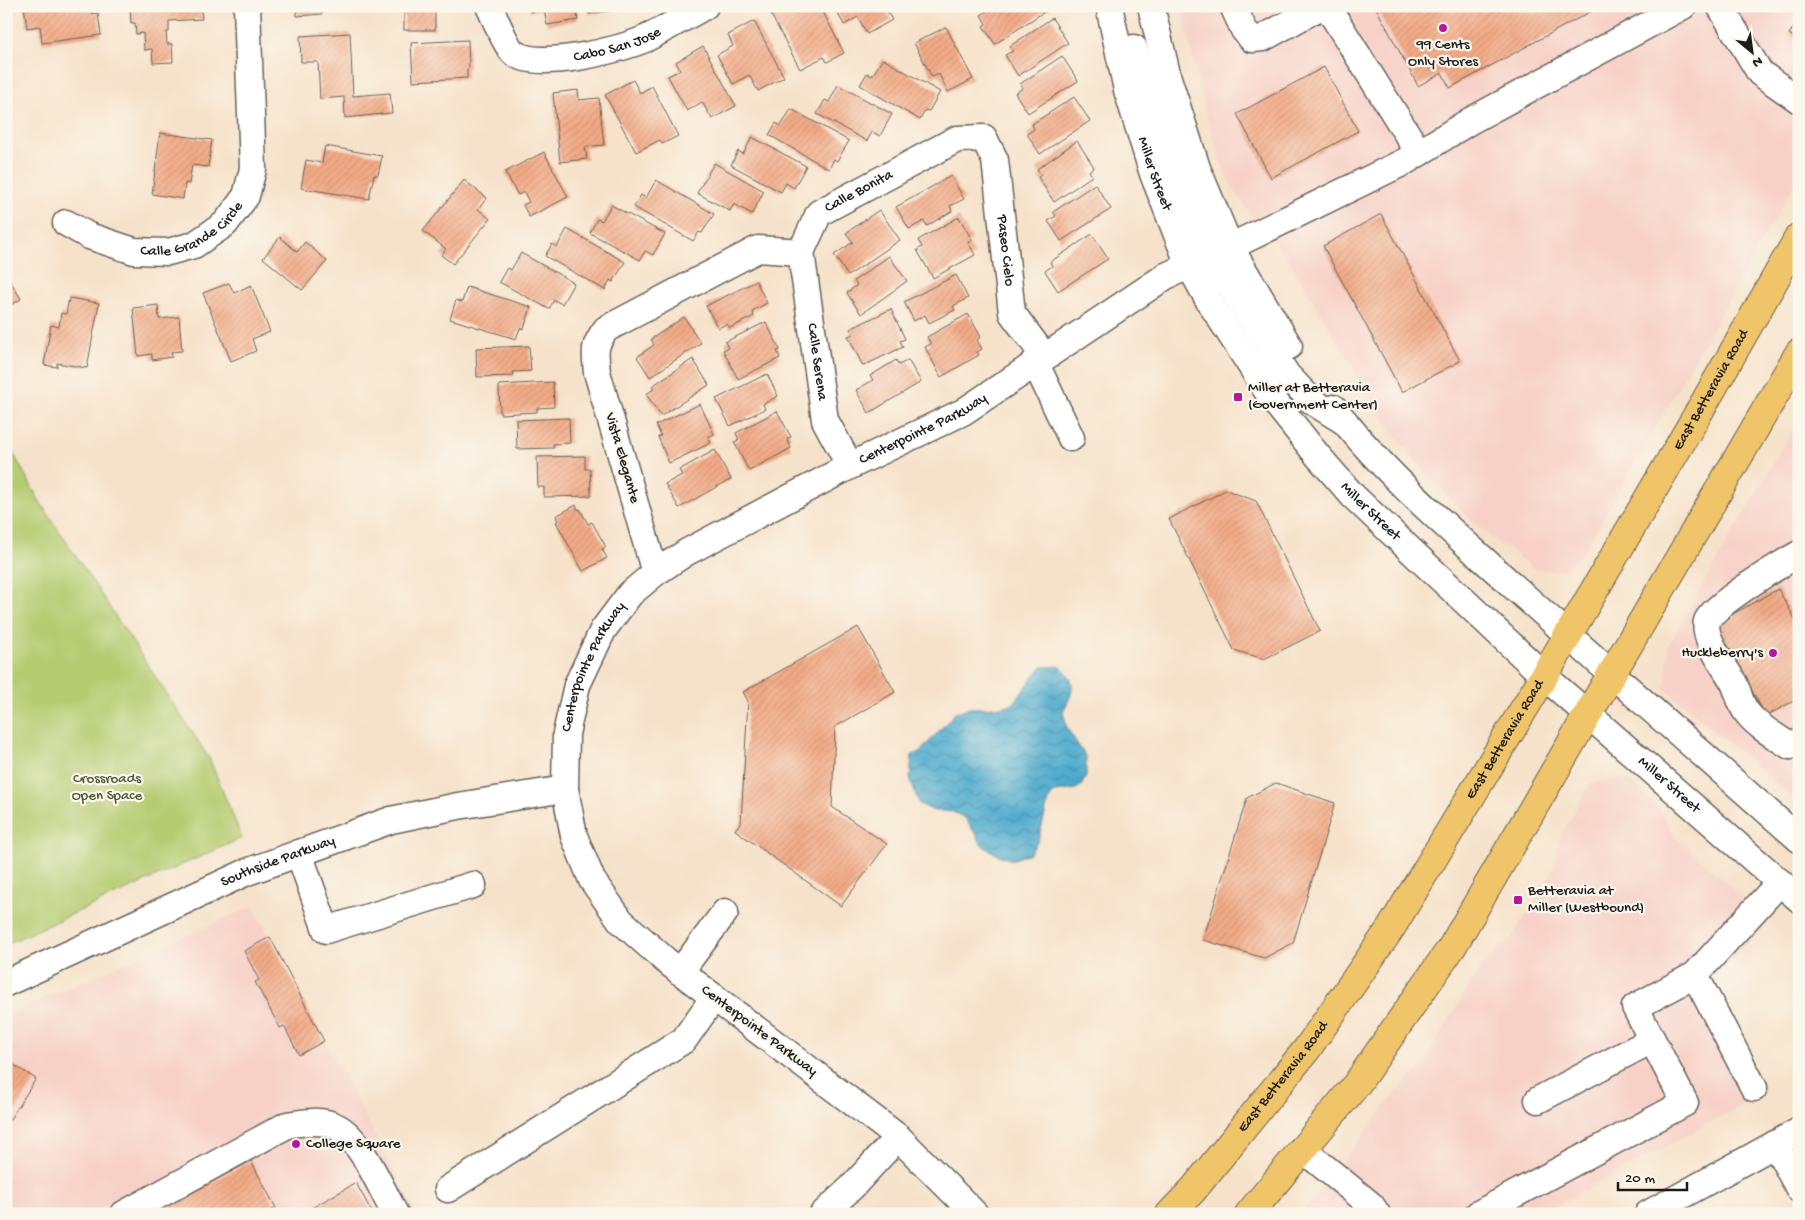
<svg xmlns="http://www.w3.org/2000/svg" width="1805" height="1220" viewBox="0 0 1805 1220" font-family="'Gochi Hand',sans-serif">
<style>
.built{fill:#f7d1c7}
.park{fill:#b5cc71;stroke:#687446}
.water{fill:url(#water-waves);stroke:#366475}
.building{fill:url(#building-hatch)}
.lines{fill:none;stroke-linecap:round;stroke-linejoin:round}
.minor-casing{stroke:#686159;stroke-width:29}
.highway-casing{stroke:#686159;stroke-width:30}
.minor{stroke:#fff;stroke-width:26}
.highway{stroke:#f0c469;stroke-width:28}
.poi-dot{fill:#b5179e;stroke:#fbf7ec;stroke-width:2}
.labels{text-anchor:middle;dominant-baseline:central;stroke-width:4.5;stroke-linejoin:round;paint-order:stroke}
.street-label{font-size:15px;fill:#1c1c1c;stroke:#fbf7ec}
.poi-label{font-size:15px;fill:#1c1c1c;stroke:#fbf7ec;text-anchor:start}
.park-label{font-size:15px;fill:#525a3a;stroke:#fbf7ec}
</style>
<defs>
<pattern id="water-waves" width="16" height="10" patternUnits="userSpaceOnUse" patternTransform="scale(1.25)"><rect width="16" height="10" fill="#4facce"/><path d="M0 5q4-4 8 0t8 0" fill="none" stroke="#418ba6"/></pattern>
<pattern id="building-hatch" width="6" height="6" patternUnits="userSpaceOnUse" patternTransform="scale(1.25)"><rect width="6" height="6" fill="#f3ab87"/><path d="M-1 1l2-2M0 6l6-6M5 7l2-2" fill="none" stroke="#d09374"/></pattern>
</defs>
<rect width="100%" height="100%" fill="#fbf7ec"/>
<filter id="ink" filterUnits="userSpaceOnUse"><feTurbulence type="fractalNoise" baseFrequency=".02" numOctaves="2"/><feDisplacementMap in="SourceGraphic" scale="10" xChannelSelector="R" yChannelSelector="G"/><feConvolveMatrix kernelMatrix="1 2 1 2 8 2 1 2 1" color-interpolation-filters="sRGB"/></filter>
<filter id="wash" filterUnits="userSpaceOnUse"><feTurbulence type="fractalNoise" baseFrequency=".0096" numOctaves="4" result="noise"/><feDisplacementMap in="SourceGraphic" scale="20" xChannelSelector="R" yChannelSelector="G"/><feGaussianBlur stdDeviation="1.12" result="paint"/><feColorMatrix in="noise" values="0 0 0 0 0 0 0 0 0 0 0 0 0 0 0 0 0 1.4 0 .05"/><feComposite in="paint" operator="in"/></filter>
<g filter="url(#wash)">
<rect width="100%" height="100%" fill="#f6e2ca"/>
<g class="built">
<polygon points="1181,6 1799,6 1799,177 1583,553 1562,571 1534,569 1489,536 1442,491 1393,434 1287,257 1250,214 1225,174 1205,112"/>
<polygon points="1799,419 1799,803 1665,689 1668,646"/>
<polygon points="1619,777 1631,782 1659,809 1674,835 1769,922 1717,976 1713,985 1717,997 1767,1092 1541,1214 1301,1214 1353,1149 1389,1101 1422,1066 1483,963 1510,940 1543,889 1555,866 1559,839 1590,784"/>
<polygon points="253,906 417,1214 6,1214 6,1016"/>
</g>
<polygon class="park" points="6,440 40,502 209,758 242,838 6,944"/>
<path class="water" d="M 1060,666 C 1077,680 1074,693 1063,711 L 1067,728 L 1086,757 L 1086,777 L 1081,786 L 1076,789 L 1056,792 L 1052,794 L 1047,806 L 1038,841 L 1030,853 L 1012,860 L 998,855 L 983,846 L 965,818 L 951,811 L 934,811 L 919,804 L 910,778 L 912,755 L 920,752 L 955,713 L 967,708 L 1001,707 L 1013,704 L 1041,667 Z"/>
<g id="blocks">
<g class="building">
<polygon points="24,6 91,6 92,14 98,13 101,35 42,43 40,26 27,28"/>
<polygon points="130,6 201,6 202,19 169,21 169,32 166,32 167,44 172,44 173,62 153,63 152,49 144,50 143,33 136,34 135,23 131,23"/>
<polygon points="296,6 322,6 322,14 297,16"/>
<rect x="404" y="6" width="31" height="24"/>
<polygon points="529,6 576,6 578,20 547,25 544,9 530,12"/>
<polygon points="588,6 620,6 621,9 589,14"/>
<polygon points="779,6 802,6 804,10 811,6 820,6 844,53 827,62 824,57 800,69 769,11"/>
<polygon points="834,6 884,6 892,20 867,34 858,17 844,25"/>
<polygon points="995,6 1053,6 995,44 983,26 986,24 981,15"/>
<polygon points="1375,6 1601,6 1450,88 1442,73 1418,86"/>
<polygon points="1052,18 1068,43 1018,76 1005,55 1013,51 1010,46"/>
<polygon points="1799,20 1799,41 1789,34"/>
<polygon points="754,21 784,77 758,91 749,75 733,84 717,55 733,46 728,35"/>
<polygon points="946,27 973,79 948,92 939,74 932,77 914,43"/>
<polygon points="350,33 353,96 390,93 392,113 345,118 344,97 320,99 318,62 301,62 300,36"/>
<polygon points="468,40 469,68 467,69 467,78 413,81 411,43"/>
<polygon points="703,46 736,106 712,119 702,102 687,111 668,76 680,70 676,62"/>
<polygon points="1062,56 1078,81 1028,113 1015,93 1023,88 1020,84"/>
<polygon points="883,59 940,92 929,111 925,110 920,120 860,85 867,73 872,76"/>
<polygon points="1324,67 1358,131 1271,178 1237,114"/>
<polygon points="633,80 640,93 652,86 678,136 662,144 660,140 636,152 605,95"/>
<polygon points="838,85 892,114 880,136 872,132 867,141 817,114 825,100 829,102"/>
<polygon points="578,90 579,100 599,98 604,145 585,147 587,159 560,162 553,93"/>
<polygon points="1074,97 1090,121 1040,154 1027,134 1034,129 1032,124"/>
<polygon points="791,109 849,141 837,161 834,159 829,169 769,135 776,123 781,126"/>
<polygon points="160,133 212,140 208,167 192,165 189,184 185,183 183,199 152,194"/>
<polygon points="752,137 806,166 794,188 786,183 781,192 731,165 738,151 743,154"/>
<polygon points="1077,141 1094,167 1089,171 1092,176 1054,202 1038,177 1041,175 1037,169"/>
<polygon points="325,146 382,156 378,175 374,175 369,199 301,188 306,160 322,163"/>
<polygon points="544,152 568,197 529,217 523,205 529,202 524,192 518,195 505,172"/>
<polygon points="714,163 764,191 752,214 734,204 730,211 697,193"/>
<polygon points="951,176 964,199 950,206 952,211 927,226 924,221 909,229 896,207"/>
<polygon points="464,180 487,198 478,209 490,219 453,264 441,255 446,249 423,231"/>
<polygon points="656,180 714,214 702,233 699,232 693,241 634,207 641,195 646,198"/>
<polygon points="1095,184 1111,209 1061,241 1048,221 1056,216 1053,212"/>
<polygon points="611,205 665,234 653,255 645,251 640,260 590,233 597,219 602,221"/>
<polygon points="879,210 900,240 848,276 834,255 853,242 846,233"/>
<polygon points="1381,214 1460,361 1402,392 1323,246"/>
<polygon points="959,217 972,240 968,242 975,255 933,278 917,250 922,247 918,240"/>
<polygon points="567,229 625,262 613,282 610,280 605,290 545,256 552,244 557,247"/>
<polygon points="1092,234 1108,259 1058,291 1045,271 1052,266 1050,262"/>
<polygon points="280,237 297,252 305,242 327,261 302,290 263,258"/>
<polygon points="521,253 574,283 562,304 554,300 549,309 499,282 507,268 511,270"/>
<polygon points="889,256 907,281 861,314 847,293 857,285 854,281"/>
<polygon points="6,274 21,299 6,308"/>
<polygon points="956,275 968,298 953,306 955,310 929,323 925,315 914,321 904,302"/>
<polygon points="756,281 767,303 752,311 754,316 730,328 727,324 718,328 706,306"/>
<polygon points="229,283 234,293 251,285 270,332 252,339 256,351 231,361 203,293"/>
<polygon points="467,287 531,307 524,329 520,328 516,339 450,319 456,300 462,302"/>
<polygon points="69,298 99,303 87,368 57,363 57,367 44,365 51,325 59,327 61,313 66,314"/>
<polygon points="158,305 159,319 179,317 182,351 171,352 172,357 152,360 152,354 138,356 133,308"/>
<polygon points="891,309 905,339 900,341 903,347 863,366 848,336 853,334 850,329"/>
<polygon points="968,314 981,337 977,340 982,349 977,352 979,355 941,377 925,347 931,344 927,337"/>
<polygon points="684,317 701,343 650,377 637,357 654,345 651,339"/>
<polygon points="766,322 780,350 777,351 780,358 738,379 723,350 728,348 725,342"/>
<polygon points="529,346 531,371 513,372 514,376 477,377 476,348"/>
<polygon points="693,359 709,385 661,416 646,394 654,389 652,386"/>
<polygon points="896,360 899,365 908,360 921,382 869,413 856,390 873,380 870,376"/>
<polygon points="767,374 778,396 763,404 765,409 730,426 716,399"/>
<polygon points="553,382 554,407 537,408 537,412 500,414 499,385"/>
<polygon points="700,404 714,434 708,437 711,443 669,463 658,437 661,436 656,425"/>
<polygon points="777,411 791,437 787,439 791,448 749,471 734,442 739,440 736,433"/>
<polygon points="569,418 570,443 553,444 554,448 517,449 516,420"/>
<polygon points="715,450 731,479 679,508 665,484 682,475 679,470"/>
<polygon points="585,456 585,469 590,469 591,496 544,497 544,487 538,487 537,457"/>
<polygon points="1226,490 1256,501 1320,631 1264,659 1234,650 1169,519"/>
<polygon points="576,505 578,510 580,509 588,524 592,522 606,547 602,549 607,558 583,571 556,522 558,521 556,516"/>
<polygon points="1778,589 1799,626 1799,698 1766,716 1715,624"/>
<polygon points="858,627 895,692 835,727 832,807 887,844 841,906 735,830 741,822 748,701 743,692"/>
<polygon points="1276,783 1335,803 1293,943 1264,958 1203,940 1247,798"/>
<polygon points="270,937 324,1041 299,1055 284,1026 280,1028 255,982 259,980 244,951"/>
<polygon points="6,1060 36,1079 6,1125"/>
<polygon points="251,1161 276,1208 268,1212 269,1214 152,1214"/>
<polygon points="356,1183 373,1214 308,1214 306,1211"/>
</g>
</g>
</g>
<g filter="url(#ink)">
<use href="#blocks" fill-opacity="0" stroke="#686159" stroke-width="1"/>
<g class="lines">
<defs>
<g id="minor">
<path id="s1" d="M 489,6 C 494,16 507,48 514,53 C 538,71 619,50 645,39 C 665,29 685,17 705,6"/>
<path id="s2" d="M 1109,6 L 1127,90 L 1153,174 L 1189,265 L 1209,301 L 1271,397 L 1318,456 L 1353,496 L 1544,676 L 1799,899"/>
<polyline points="1151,6 1168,78 1197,168 1230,247 1289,346"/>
<polyline points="1233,6 1244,30 1252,39 1263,38 1321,6"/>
<polyline points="1327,6 1419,153"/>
<polyline points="1720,6 1760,73 1799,100"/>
<polyline points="1134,48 1164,144 1184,197 1202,236 1213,248 1221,249 1230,247 1406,161 1470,121 1683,6"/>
<path id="s3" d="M 66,223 L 89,236 L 134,251 L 168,252 L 194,245 L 225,224 L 246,196 L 253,169 L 247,6"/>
<path id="s4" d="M 801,252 L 825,420 L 850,466"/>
<polyline points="1035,362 1071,438"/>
<path d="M 1334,408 C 1385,475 1451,530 1513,586 C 1608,671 1703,755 1799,839"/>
<path d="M 1799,554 C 1781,564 1713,605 1707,621 C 1702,638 1726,668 1734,683 C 1739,693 1740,705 1748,714 C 1758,727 1777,737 1790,746 L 1799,742"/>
<path id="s5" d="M 655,573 L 597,372 C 595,350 593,347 606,329 L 758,249 L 801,252 L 819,213 L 957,139 L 984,138 L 995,160 L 1012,313 L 1044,356"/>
<polyline points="299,853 326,930 473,885"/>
<polyline points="680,972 725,912"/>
<polyline points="1695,975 1754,1088"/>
<path id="s6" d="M 6,983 L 247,872 L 391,820 L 458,806 L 565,789"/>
<polyline points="1538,1100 1652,1040"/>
<polyline points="1775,1144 1799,1189"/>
<polyline points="1302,1149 1371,1205 1377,1214"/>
<polyline points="448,1189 684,1040 714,997"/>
<path d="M 124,1214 L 287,1125 C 303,1122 323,1119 337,1127 C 361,1139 382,1190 395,1214"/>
<polyline points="823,1214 852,1187 898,1137"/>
<path id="s7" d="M 975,1214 L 898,1137 L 665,960 L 621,921 L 592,880 L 574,836 L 565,789 L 566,734 L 577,685 L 603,630 L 630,594 L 655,573 L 687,552 L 850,466 L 963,412 L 1166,276 L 1202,260 L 1216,264 L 1287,375 L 1313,402 L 1345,422"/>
<polyline points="1478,1214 1685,1103 1635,1007 1695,975 1780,882"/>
<polyline points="1648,1214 1799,1131"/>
</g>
<g id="highway">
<path id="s8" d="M 1170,1214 L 1193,1190 L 1307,1049 L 1391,928 L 1544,676 L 1703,405 L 1799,237"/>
<polyline points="1249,1214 1356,1085 1452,947 1799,353"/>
</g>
</defs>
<use href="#minor" class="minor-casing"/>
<use href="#highway" class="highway-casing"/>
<use href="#minor" class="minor"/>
<use href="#highway" class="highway"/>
</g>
</g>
<g class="poi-dot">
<circle cx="1443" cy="28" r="5"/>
<rect x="1233" y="392" width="10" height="10" rx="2.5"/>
<circle cx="1773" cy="653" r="5"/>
<rect x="1513" y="895" width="10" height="10" rx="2.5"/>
<circle cx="296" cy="1144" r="5"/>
</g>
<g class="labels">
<g class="street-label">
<text stroke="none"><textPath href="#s1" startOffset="160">Cabo San Jose</textPath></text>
<text stroke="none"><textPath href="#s2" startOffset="174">Miller Street</textPath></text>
<text stroke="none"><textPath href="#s5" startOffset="558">Calle Bonita</textPath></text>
<text stroke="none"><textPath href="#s3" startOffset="139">Calle Grande Circle</textPath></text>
<text stroke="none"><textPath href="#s5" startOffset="812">Paseo Cielo</textPath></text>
<text stroke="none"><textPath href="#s4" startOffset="111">Calle Serena</textPath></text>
<text stroke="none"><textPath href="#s8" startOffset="988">East Betteravia Road</textPath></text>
<text stroke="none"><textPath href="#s7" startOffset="1154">Centerpointe Parkway</textPath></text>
<text transform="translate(622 458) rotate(74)">Vista Elegante</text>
<text stroke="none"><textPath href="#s2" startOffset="579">Miller Street</textPath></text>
<text stroke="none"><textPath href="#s7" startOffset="734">Centerpointe Parkway</textPath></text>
<text stroke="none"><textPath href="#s8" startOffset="582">East Betteravia Road</textPath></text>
<text stroke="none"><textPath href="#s2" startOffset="984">Miller Street</textPath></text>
<text stroke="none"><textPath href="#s6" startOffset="298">Southside Parkway</textPath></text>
<text transform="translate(759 1031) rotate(37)">Centerpointe Parkway</text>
<text stroke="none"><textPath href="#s8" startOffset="178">East Betteravia Road</textPath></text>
</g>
<g class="poi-label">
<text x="1443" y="45" text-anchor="middle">99 Cents<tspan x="1443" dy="17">Only Stores</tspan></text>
<text x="1248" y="388">Miller at Betteravia<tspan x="1248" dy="17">(Government Center)</tspan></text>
<text x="1763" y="653" text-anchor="end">Huckleberry's</text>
<text x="1528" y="891">Betteravia at<tspan x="1528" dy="17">Miller (Westbound)</tspan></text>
<text x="306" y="1144">College Square</text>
</g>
<g class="park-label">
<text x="107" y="779">Crossroads<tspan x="107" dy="17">Open Space</tspan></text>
</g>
</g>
<rect width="1805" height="1220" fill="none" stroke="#fbf7ec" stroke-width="25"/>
<g transform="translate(1752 52) rotate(151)" stroke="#fbf7ec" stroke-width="4" paint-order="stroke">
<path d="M0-4L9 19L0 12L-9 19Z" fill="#1c1c1c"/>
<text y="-8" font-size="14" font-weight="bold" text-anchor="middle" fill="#1c1c1c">N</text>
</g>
<path d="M1618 1182v8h69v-8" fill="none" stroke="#1c1c1c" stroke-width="2.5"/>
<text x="1625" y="1182" font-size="15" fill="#1c1c1c" stroke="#fbf7ec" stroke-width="4" paint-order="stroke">20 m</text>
</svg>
